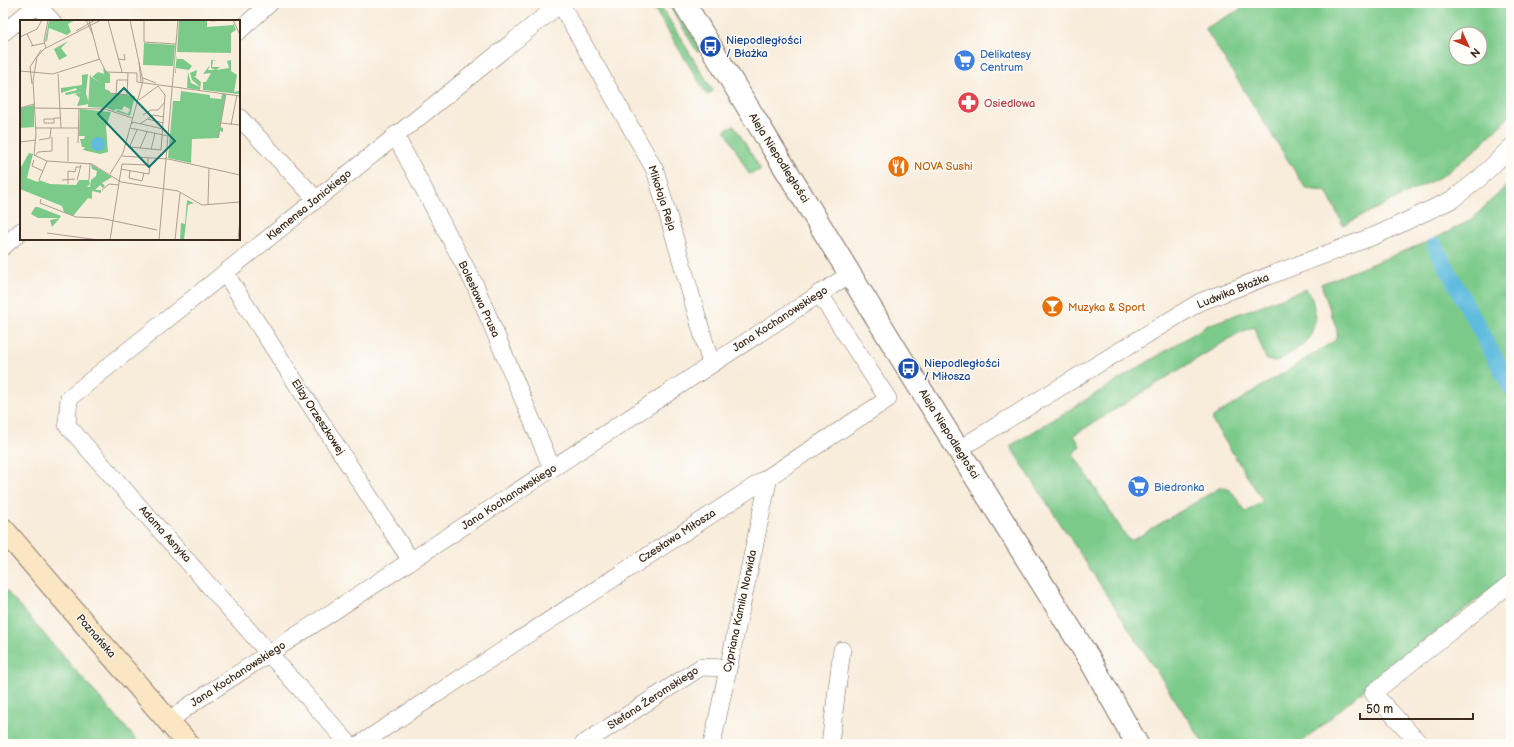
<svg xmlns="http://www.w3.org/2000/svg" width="1514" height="747" viewBox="0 0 1514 747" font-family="'Balsamiq Sans',sans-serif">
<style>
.green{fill:#7cca8a;stroke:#5c7a54;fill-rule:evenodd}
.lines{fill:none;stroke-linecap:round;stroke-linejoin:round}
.canal{stroke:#61bcdf;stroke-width:16}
.minor-casing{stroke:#7d6e60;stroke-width:18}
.tertiary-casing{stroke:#7d6e60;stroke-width:24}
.secondary-casing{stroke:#7d6e60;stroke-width:24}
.minor{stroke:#fff;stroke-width:17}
.tertiary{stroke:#fff;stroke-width:22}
.secondary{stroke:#fbe6c4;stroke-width:22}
.labels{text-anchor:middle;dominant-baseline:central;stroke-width:3;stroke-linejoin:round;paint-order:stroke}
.transit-label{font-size:11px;fill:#164399;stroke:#fdfcf7;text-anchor:start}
.shop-label{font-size:11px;fill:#366cbe;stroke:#fdfcf7;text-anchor:start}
.health-label{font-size:11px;fill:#be3a42;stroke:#fdfcf7;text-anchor:start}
.street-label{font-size:11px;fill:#3b2a1e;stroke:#fdfcf7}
.food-label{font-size:11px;fill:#c56008;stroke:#fdfcf7;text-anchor:start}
.inset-road{fill:none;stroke:#ac9e8f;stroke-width:1}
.view{fill:#0f766e;fill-opacity:0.15;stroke:#0f766e;stroke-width:2}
.inset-edge{fill:none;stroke:#3b2a1e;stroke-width:2}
</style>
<rect width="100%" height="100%" fill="#fdfcf7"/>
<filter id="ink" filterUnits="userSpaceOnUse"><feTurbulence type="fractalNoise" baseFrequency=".025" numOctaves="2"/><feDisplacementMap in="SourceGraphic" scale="8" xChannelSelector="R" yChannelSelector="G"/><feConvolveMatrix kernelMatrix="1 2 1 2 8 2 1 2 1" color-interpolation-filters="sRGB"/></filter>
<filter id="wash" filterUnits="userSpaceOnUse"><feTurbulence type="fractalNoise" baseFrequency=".012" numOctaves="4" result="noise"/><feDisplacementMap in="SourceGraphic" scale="16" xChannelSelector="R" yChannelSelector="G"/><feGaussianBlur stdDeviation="0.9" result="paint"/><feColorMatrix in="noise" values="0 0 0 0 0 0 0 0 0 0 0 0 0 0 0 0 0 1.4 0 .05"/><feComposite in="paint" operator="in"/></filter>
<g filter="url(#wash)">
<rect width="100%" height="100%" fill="#f8ecdb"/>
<g class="green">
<polygon points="651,3 659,3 713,91 707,95"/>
<polygon points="668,3 675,3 700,44 698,53"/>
<path d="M 1238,3 L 1511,3 L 1511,115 L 1475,150 L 1444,175 L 1343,225 L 1326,191 L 1306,189 L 1205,28 L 1241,9 ZM 1456,34 L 1480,34 L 1480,58 L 1456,58 Z"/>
<polygon points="734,125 761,170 749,174 725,130"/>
<path d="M 1511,181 L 1511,573 L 1361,692 L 1300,744 L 1204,744 L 1010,446 L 1208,325 L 1306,289 L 1312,299 L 1316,317 L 1310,338 L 1304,344 L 1278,361 L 1273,362 L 1266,359 L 1254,327 L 1237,334 L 1074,435 L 1080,446 L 1073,454 L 1128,539 L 1133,540 L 1219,488 C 1233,485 1238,503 1246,512 L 1263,501 L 1213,422 L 1213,417 L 1334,341 L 1337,337 L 1337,330 L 1321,284 L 1432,240 L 1471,220 Z"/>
<polygon points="3,587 140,744 3,744"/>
</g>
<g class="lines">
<polyline class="canal" points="1435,246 1511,388"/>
</g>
</g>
<g filter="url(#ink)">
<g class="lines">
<defs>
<g id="minor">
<polyline points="39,3 37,5 52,21"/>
<polyline points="560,3 655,170 711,364"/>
<polyline points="239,31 270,3"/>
<polyline points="3,33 37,5"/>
<polyline points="239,117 316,199"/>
<polyline points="395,135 475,285 552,468"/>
<polyline points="3,247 21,231"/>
<polyline points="225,273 411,561"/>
<polyline points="959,449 1200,302 1379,234 1453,199 1481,177 1511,147"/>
<polyline points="169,721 190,705 850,274"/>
<polyline points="349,744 67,425 69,398 560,4"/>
<polyline points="360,744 888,399 819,293"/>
<polyline points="583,744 701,667 727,668"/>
<polyline points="712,744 769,477"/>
<polyline points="830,744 842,650"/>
<polyline points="1420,744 1373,693 1511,583"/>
</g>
<polyline id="tertiary" points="684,3 908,369 1090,660 1137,744"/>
<polyline id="secondary" points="3,529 188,744"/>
</defs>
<use href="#minor" class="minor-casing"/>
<use href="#tertiary" class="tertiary-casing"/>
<use href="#secondary" class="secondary-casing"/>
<use href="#minor" class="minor"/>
<use href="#tertiary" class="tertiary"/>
<use href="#secondary" class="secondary"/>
</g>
</g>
<defs>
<symbol id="bus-disc" viewBox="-11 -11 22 22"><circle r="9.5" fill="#1a4fb4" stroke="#fdfcf7"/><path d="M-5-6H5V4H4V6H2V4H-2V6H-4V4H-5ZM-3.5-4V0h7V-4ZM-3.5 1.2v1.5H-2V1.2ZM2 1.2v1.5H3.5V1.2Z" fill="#fff"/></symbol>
<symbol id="supermarket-disc" viewBox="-11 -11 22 22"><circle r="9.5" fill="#3f7fe0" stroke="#fdfcf7"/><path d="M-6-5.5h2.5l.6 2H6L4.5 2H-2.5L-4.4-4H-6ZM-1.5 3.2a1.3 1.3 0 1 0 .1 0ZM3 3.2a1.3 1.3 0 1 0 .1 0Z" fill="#fff"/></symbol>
<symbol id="pharmacy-disc" viewBox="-11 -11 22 22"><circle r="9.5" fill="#e0444e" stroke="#fdfcf7"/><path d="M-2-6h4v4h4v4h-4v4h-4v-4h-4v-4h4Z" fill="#fff"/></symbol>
<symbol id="restaurant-disc" viewBox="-11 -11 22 22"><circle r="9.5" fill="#e8710a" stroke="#fdfcf7"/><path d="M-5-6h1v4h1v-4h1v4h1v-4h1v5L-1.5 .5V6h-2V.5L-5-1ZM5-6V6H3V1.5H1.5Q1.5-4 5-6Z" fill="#fff"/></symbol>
<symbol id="bar-disc" viewBox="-11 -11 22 22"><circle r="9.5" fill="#e8710a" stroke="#fdfcf7"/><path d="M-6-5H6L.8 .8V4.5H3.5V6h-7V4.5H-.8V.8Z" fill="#fff"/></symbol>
</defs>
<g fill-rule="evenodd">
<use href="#bus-disc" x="698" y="34" width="25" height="25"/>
<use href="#supermarket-disc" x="952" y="48" width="25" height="25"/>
<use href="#pharmacy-disc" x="956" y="90" width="25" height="25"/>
<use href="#restaurant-disc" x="886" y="154" width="25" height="25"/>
<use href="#bar-disc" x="1040" y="294" width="25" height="25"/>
<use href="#bus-disc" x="896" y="356" width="25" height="25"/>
<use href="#supermarket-disc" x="1126" y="474" width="25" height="25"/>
</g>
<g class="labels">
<g class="transit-label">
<text x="726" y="40">Niepodległości<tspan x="726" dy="13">/ Błażka</tspan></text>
<text x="924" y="363">Niepodległości<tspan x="924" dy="13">/ Miłosza</tspan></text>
</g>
<g class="shop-label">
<text x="980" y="54">Delikatesy<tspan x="980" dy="13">Centrum</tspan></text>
<text x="1154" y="487">Biedronka</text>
</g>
<g class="health-label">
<text x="984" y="103">Osiedlowa</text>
</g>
<g class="street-label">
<text transform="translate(779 158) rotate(58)">Aleja Niepodległości</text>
<text transform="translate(662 198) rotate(72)">Mikołaja Reja</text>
<text transform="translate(309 205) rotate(-39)">Klemensa Janickiego</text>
<text transform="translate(1233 291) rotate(-22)">Ludwika Błażka</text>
<text transform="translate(479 299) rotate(65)">Bolesława Prusa</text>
<text transform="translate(780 319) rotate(-33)">Jana Kochanowskiego</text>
<text transform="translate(318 417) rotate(57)">Elizy Orzeszkowej</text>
<text transform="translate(949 434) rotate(58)">Aleja Niepodległości</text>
<text transform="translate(509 497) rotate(-33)">Jana Kochanowskiego</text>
<text transform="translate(165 534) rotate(48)">Adama Asnyka</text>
<text transform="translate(677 536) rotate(-33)">Czesława Miłosza</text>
<text transform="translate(740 611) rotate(-78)">Cypriana Kamila Norwida</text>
<text transform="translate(96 636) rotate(49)">Poznańska</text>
<text transform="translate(238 674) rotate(-33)">Jana Kochanowskiego</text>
<text transform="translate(653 698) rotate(-33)">Stefana Żeromskiego</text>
</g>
<g class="food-label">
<text x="914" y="166">NOVA Sushi</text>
<text x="1068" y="307">Muzyka &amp; Sport</text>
</g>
</g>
<g transform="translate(20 20)">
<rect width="220" height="220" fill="#f8ecdb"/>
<path d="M 29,0 L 55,0 L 48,4 L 51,12 L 47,15 L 29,8 L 27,21 L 25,22 ZM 159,0 L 187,0 L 187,7 L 213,5 L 213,3 L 216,10 L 211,13 L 211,22 L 220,16 L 211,22 L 211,33 L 157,32 ZM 48,21 L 41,28 L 47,36 L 39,40 L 34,29 ZM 124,23 L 155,25 L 153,46 L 123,45 ZM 157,34 L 157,39 L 163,39 L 172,46 L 169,50 L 156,48 L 156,53 L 155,53 ZM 191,40 L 197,41 L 193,41 L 192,47 L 200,47 L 196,50 L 209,48 L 207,41 L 211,40 L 211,51 L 217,55 L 214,72 L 219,71 L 219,74 L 183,70 L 183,62 L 186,62 L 191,53 L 183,54 L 190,45 L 188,50 L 195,50 L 191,48 ZM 83,48 L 90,54 L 90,63 L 85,63 L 85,69 L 90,71 L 90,73 L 115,76 L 110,96 L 95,91 L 98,90 L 108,94 L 110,89 L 104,86 L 102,90 L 96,89 L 94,91 L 87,88 L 68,87 L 70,54 L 71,57 L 83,64 L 72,57 L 78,52 L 84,54 ZM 177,50 L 176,56 L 174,56 L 181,62 L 180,70 L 167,68 L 168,52 L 171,63 L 180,67 L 172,60 L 170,53 ZM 68,54 L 66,73 L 69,84 L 57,86 L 60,78 L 55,74 L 62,72 L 46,75 L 45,73 L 57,70 L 56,68 L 41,73 L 41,68 L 62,65 L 62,55 ZM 161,71 L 190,75 L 190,78 L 201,79 L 202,74 L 206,74 L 200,107 L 203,108 L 203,112 L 200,111 L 199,118 L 172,119 L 171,143 L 148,138 L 153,81 L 160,81 ZM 14,85 L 14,107 L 0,108 L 0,88 ZM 60,89 L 91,92 L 86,107 L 88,132 L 80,134 L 63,130 L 65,127 L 62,127 L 60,119 L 64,119 L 65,116 L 59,116 ZM 9,133 L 13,134 L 7,158 L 18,162 L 19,160 L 30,164 L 56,165 L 59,160 L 69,160 L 70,164 L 67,167 L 70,167 L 71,160 L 76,156 L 77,151 L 72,149 L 71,144 L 92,157 L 82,163 L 85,166 L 83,168 L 80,165 L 75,170 L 81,170 L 81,173 L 72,171 L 72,179 L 68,178 L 53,196 L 44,192 L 42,186 L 0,169 L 1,147 ZM 167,180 L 174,183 L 168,185 L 164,220 L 160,220 L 161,203 L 165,204 ZM 15,187 L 18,187 L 41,196 L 39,199 L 32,207 L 30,200 L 40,198 L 18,198 L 11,194 Z" fill="#7cca8a"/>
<path d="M71 124a7 7 0 1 1 14 0a7 7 0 1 1-14 0Z" fill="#61bcdf"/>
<path class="inset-road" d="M 66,0 L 73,15M 69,0 L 79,38 L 86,52 L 117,53 L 117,62 L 162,68M 81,0 L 24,29 L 17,37 L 13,61 L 16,114 L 14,135 L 27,141 L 72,144 L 101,162 L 158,171 L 182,185 L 220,182M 88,0 L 102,52M 124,0 L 124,22 L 156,24M 213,0 L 220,15M 191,1 L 204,0M 56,11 L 75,0M 7,14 L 13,26M 0,17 L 17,9 L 22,0M 11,26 L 25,23M 26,28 L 24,21 L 28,0M 99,39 L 105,40 L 104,34M 119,42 L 121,63M 0,51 L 33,54 L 80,39M 38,54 L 41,108M 123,58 L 136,63M 12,64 L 10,47 L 21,30M 161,68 L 220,76M 90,73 L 107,75 L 108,53M 96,74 L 97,60 L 108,60M 0,88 L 14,84M 14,88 L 85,89 L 112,98M 123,95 L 131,90 L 138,90 L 145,82M 34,98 L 34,103 L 24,103 L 24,99 L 33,99 L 34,98 L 41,98M 128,99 L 143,103M 201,103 L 220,105M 112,104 L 113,102 L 143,109M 120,104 L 133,95 L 144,97M 211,105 L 217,75M 15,108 L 58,108M 110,108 L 148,116M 198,118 L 206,74M 19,120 L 30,118 L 31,108M 0,122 L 16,120M 58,123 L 59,88M 110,127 L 141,130 L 145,75 L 138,66 L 119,80M 109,128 L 117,110M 120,128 L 127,112M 131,130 L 135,113M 15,136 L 18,132 L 32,131 L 32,117M 102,136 L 148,139 L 220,155M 14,140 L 12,146 L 23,151M 48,141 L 48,117M 101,149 L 129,154 L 130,146 L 128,145M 110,151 L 109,158 L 122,161 L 124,153M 90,154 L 103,133 L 123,61 L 110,0M 19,160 L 27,141M 42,160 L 55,159M 57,160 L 61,145M 69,160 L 70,143M 48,164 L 48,151 L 55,152 L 56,147 L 61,147M 82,170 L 89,164 L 99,165M 21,179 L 20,183 L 56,197 L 80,198 L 137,210M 188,184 L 189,148M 27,213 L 79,220M 90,220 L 102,144 L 128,145 L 128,138M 139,220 L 158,0M 155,220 L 160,173M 218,220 L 220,199"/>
<path class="view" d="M 104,68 L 155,121 L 129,147 L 78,94 Z"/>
<rect width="220" height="220" class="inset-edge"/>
</g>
<rect width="1514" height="747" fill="none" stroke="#fdfcf7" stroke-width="16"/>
<g transform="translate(1468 46) rotate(134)"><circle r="19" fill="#fdfcf7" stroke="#afa8a0"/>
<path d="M0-3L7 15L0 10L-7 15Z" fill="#c8321e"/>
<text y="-6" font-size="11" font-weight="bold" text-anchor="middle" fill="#3b2a1e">N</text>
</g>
<path d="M1360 713v6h113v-6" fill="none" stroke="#3b2a1e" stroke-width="2"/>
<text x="1366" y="713" font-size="12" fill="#3b2a1e" stroke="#fdfcf7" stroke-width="3" paint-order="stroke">50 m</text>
</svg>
